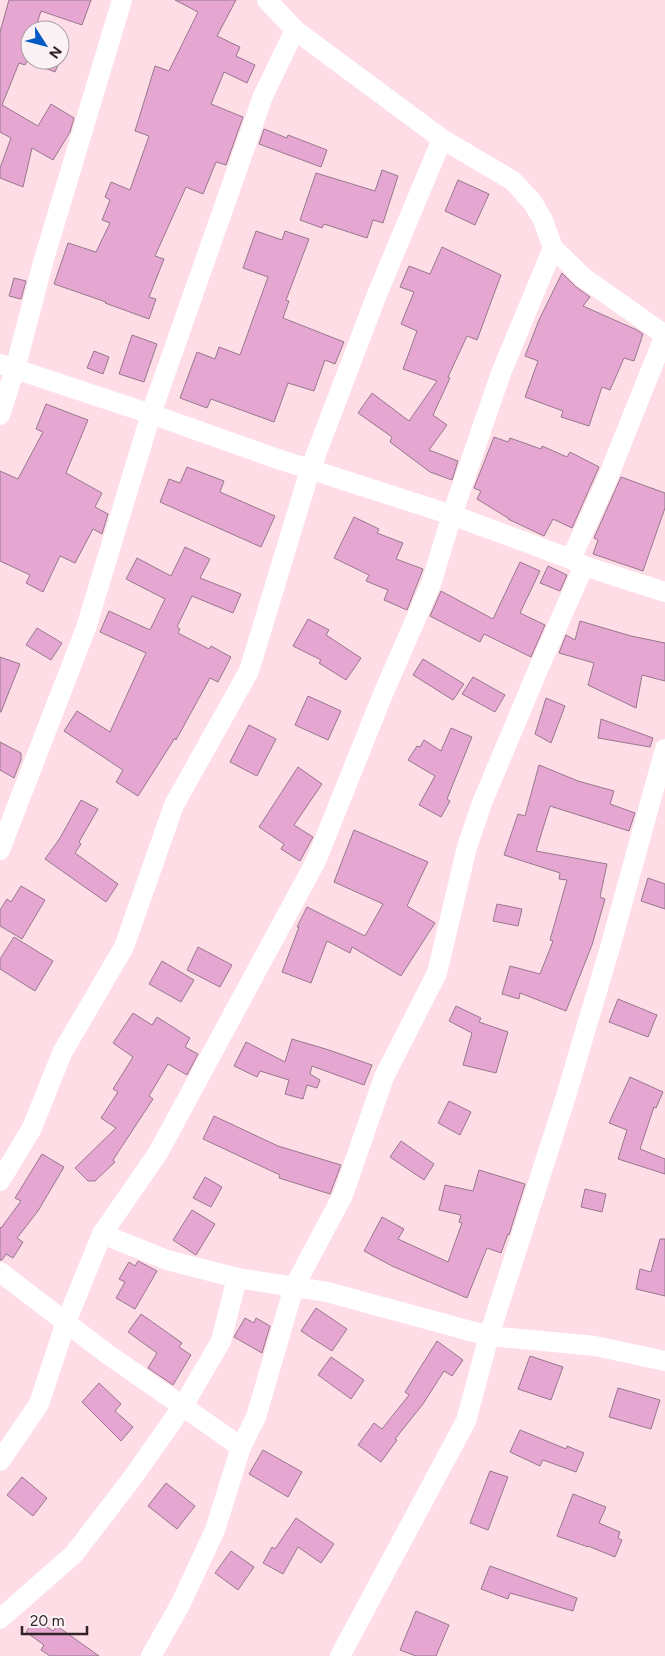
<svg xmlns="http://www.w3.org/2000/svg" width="665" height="1656" viewBox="0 0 665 1656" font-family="Figtree,sans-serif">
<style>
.building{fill:#e5a7d1;stroke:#97788d}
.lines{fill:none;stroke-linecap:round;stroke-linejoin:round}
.minor{stroke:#fff;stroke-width:20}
</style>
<rect width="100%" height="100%" fill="#ffdde7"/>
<g class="building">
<polygon points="9,0 91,0 82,25 41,11 35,30 30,30 30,60 60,60 60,55 62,56 55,72 27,61 25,65 19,63 2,105 38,126 51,104 74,118 70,132 53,160 32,148 23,187 0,178 0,168 11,138 0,132 0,32"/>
<polygon points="175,0 236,0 217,36 240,47 236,56 255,65 247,83 224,72 211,104 243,117 226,165 216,162 203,194 186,187 155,256 164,259 149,297 156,299 149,319 105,303 106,302 54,284 68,243 96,252 110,223 102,220 110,200 105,197 111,182 130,190 149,136 135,131 155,66 169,71 198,12"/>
<polygon points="264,129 287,138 288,135 327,150 321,167 259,144"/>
<polygon points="382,170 398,176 383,223 373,220 367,238 324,224 322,228 300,220 316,173 375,191"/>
<polygon points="458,180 489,194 475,225 445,211"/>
<polygon points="256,231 282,240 285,231 309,239 286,300 289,301 283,318 344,342 335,364 325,360 314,391 288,383 274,422 211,399 207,408 180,398 197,352 215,359 219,347 240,355 268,277 243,268"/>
<polygon points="442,247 501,275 477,340 467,336 448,377 450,378 433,415 447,425 429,450 458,461 452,480 430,472 390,442 392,437 358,413 372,393 409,421 437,381 403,369 417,331 401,324 414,292 400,287 409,266 430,274"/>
<polygon points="562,273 576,287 590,297 583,306 637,330 643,334 634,361 624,358 610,390 602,387 589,426 561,417 563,411 525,397 538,361 525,356 539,320"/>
<polygon points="14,278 26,281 21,299 9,296"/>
<polygon points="132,335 157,344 144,382 119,374"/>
<polygon points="94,351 109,357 103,374 87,368"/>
<polygon points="46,404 88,420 66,473 102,493 95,507 108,514 102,534 93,529 75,563 60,556 43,592 26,583 30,575 0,561 0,471 18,479 43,432 36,429"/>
<polygon points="494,437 508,442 510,438 541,449 542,446 567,457 570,452 599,467 572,528 553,519 544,536 508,519 508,518 477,499 481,491 474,488"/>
<polygon points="187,467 224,481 220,492 275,516 261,547 160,502 169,479 180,483"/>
<polygon points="621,477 665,493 665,508 643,571 593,554 598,540 594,538"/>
<polygon points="354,517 379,529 377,533 403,543 396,559 423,569 407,610 384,600 388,590 366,581 369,575 334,558"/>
<polygon points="185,547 210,559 200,578 241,594 233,613 192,596 177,627 180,629 178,633 209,649 211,646 231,657 218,682 210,678 176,740 175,738 138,796 116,782 123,770 64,731 77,711 110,732 146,653 100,632 109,611 150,630 165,599 126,579 137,558 171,576"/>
<polygon points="520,562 540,571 520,613 545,625 531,657 484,634 480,642 430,616 441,591 493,619"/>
<polygon points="548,566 567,575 560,591 540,583"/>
<polygon points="308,619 329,630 326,635 361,658 346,680 319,663 321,660 293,646"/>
<polygon points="580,621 631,636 665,643 665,681 642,675 636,708 588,685 594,663 559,653 566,635 575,640"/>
<polygon points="37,628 62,643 51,660 26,645"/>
<polygon points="0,657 20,664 1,712 0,712"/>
<polygon points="423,659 464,684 453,700 413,675"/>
<polygon points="473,677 505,695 495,712 462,694"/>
<polygon points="308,696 341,711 328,740 295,725"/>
<polygon points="546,698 565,706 551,743 535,734"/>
<polygon points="601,719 653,738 650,747 598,738"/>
<polygon points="249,725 276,739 257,776 230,762"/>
<polygon points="451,728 472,737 447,799 450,801 441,817 419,805 435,776 408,760 417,746 420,747 424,740 441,751"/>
<polygon points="0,742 21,753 21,760 14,778 0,770"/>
<polygon points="539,765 578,781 614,791 610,804 635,813 629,831 550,806 536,851 607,864 600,897 605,899 592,945 566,1011 520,993 519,999 502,994 510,966 540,974 553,941 550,940 567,880 559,879 560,873 504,855 518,814 525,816"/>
<polygon points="298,767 322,784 294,825 313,837 300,861 281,849 284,844 259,827"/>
<polygon points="81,800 98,809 79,842 81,844 75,853 118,884 106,902 45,859 60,838"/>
<polygon points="354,830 428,862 407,906 435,923 401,976 352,947 350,953 327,941 311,983 282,972 299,927 297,927 307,907 365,936 383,904 334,882"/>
<polygon points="648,878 665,884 665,909 641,901"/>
<polygon points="21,886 45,900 22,939 0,926 0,910 7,899 11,902"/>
<polygon points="497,904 522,909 518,926 493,921"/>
<polygon points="14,937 53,961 35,991 0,969 0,959"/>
<polygon points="198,947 232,965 220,987 187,970"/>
<polygon points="162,961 194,980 181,1002 149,984"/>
<polygon points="618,999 657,1015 648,1037 609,1022"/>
<polygon points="456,1006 481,1018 479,1022 508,1032 496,1073 463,1065 472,1033 449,1021"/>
<polygon points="133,1013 152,1025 157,1017 190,1038 185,1047 198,1054 187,1075 168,1064 149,1096 153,1099 113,1160 115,1162 95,1181 88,1181 75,1168 116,1128 101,1118 118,1092 113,1089 133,1057 113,1043"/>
<polygon points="292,1039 329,1050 372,1065 364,1085 312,1066 310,1074 320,1080 317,1088 307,1085 303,1099 285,1094 289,1080 260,1071 257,1077 234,1066 246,1042 285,1062"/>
<polygon points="630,1077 663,1092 656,1108 654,1107 640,1149 665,1159 665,1174 618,1159 627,1130 609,1123"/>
<polygon points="449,1101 471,1112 460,1135 438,1123"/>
<polygon points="214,1116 278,1146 341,1165 330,1194 279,1178 280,1175 203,1139"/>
<polygon points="401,1141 434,1164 424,1180 390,1157"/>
<polygon points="42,1154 64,1167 38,1211 17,1238 23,1242 13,1258 6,1254 2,1260 0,1260 0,1227 1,1228 21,1201 15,1198"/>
<polygon points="479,1170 525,1184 509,1235 508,1234 501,1253 487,1248 467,1298 392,1266 364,1251 382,1217 404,1229 398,1239 448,1262 462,1223 459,1222 461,1215 439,1210 445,1185 473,1191"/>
<polygon points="205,1177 222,1187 211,1207 193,1198"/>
<polygon points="585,1189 606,1194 602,1212 581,1207"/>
<polygon points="192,1210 215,1224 196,1255 173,1240"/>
<polygon points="660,1239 665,1239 665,1296 636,1289 640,1269 651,1272"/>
<polygon points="138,1261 157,1271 135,1309 116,1298 125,1282 119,1279 129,1262 135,1266"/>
<polygon points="316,1308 347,1329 332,1351 301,1331"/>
<polygon points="141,1314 182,1343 179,1347 191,1355 173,1385 148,1368 157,1353 128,1332"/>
<polygon points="245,1318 254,1323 256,1318 270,1326 262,1353 234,1337"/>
<polygon points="437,1341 463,1360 452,1376 444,1371 423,1404 395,1439 397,1440 381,1462 358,1445 374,1423 382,1429 409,1395 405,1392"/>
<polygon points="530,1356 563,1367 551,1400 518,1389"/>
<polygon points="331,1357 364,1380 351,1399 318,1375"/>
<polygon points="99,1383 121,1404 115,1411 133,1427 121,1441 82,1402"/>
<polygon points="618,1388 660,1400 651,1429 609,1417"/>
<polygon points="520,1430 566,1449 567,1446 584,1453 576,1472 543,1460 540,1466 510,1452"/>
<polygon points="263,1450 302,1472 288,1497 249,1474"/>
<polygon points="490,1471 508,1477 488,1530 470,1523"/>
<polygon points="22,1477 47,1498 33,1516 7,1495"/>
<polygon points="166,1483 195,1506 177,1529 148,1506"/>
<polygon points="573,1494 606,1507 599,1523 620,1532 618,1538 622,1540 615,1557 588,1546 588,1547 557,1536"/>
<polygon points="296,1518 334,1544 321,1563 298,1547 283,1574 263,1563 272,1547 275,1549"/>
<polygon points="231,1551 254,1567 238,1590 215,1573"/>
<polygon points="490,1566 577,1598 573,1611 510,1593 508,1599 481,1589"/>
<polygon points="416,1611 449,1625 436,1656 416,1656 400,1650"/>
<polygon points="36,1619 53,1631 57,1626 99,1656 50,1656 41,1650 44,1645 26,1632"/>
</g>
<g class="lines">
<g class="minor">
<polyline points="267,0 295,30 442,139 513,181 533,203 543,220 553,248 584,278 665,335"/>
<polyline points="0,364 151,414 275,458 452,515 571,559 584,566 665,592"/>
<polyline points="0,415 15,369 44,259 122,0"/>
<polyline points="571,559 606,482 665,335"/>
<polyline points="0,850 86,628 151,414 263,96 295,30"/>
<polyline points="0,1181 32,1128 62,1053 124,947 174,805 249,671 310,470 376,297 442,139"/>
<polyline points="102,1234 167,1260 237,1278 327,1292 489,1336 595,1346 665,1361"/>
<polyline points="0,1272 106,1353 241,1447"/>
<polyline points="0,1461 39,1404 66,1322 102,1234 158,1153 316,861 383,694 431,584 452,515 501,373 553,248"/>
<polyline points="0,1619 74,1554 133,1477 183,1406 221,1341 237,1278"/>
<polyline points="151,1656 180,1605 215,1530 241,1447 256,1417 294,1287 343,1195 384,1077 437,973 467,847 482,803 537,672 584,566"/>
<polyline points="340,1656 466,1421 489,1336 566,1096 611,944 665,749"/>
</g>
</g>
<g transform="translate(45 45) rotate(126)"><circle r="24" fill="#fbf2f5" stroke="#aa9fa3"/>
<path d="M0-4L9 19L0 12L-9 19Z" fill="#045ac3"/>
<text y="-8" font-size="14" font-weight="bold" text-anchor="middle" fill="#312227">N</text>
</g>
<path d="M22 1626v8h65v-8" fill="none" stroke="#312227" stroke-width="2.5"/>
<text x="30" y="1626" font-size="15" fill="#312227" stroke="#fbf2f5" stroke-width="4" paint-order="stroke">20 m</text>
</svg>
